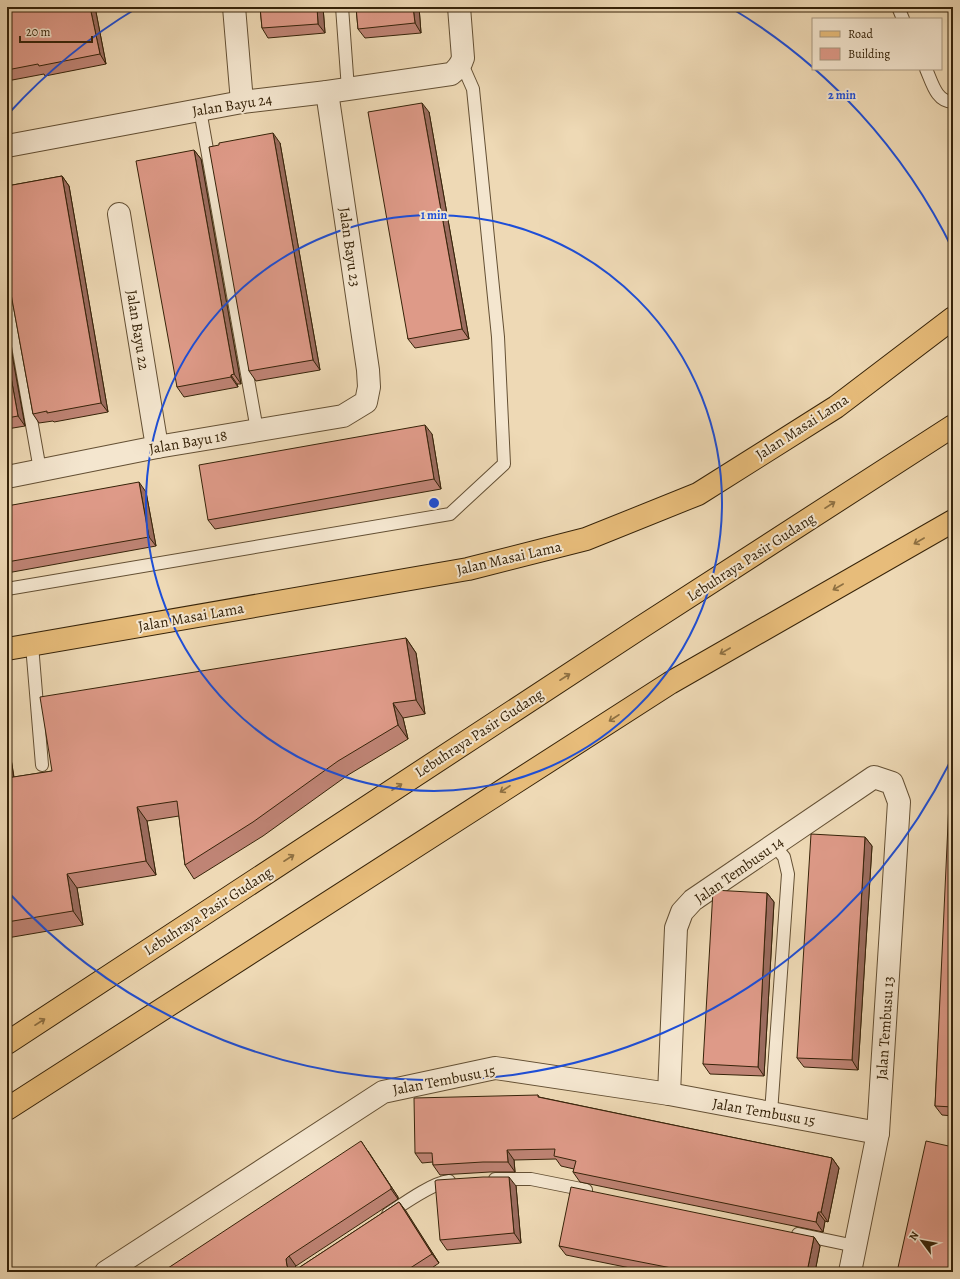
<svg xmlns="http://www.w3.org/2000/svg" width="960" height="1279" viewBox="0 0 960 1279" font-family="Alegreya,serif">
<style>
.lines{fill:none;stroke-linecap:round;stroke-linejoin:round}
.service-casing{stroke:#645034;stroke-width:14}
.minor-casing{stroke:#645034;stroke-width:24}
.primary-casing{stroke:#362309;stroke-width:24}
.trunk-casing{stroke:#362309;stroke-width:24}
.service{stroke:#f4e6cf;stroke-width:12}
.minor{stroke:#f4e6cf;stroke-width:22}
.primary{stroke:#e7bc7a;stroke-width:22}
.trunk{stroke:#e7bc7a;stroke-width:22}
.wall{fill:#bf8475;stroke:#362309}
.shaded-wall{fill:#9b6c5f;stroke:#362309}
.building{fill:#de9a88;stroke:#362309}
.oneway{stroke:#8e7042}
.ring{fill:none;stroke:#1d4ed8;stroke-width:2}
.labels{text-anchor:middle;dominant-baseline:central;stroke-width:4;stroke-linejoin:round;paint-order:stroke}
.street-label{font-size:15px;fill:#362309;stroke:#f4e6cf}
.centre{fill:#1d4ed8;stroke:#f4e6cf;stroke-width:2}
.ring-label{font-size:12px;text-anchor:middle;font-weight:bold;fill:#1d4ed8;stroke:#f4e6cf;stroke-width:4;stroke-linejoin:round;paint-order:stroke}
</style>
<rect width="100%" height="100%" fill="#eed9b5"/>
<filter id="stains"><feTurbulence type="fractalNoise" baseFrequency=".005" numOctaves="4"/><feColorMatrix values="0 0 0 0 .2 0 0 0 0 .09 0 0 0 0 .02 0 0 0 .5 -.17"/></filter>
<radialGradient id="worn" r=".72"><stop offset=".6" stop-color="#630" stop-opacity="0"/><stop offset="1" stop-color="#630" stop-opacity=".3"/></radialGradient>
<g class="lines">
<defs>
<g id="service">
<polyline points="342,7 348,89"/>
<polyline points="898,7 903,19"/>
<path d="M 926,69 C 932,82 936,102 953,102"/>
<polyline points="200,110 257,430"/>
<polyline points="7,284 40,470"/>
<polyline points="7,589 450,514 504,464 498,337 473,89 462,64"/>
<polyline points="32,645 42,765"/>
<polyline points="771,1113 788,874 784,857 774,845"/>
<polyline points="495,1179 531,1179 586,1190"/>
<path d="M 388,1214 C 403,1204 432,1183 449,1181"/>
<polyline points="798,1234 855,1246"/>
</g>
<g id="minor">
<polyline points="234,7 242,102"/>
<path d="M 7,146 L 242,102 L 327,92 L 451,74 C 458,69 461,65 463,58 L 459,7"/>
<polyline points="119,214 157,447"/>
<polyline points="7,477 157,447 343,416 366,402 369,387 368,370 327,92"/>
<polyline points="669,1094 676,928 682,912 693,900 874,777 892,783 899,802 878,1133 850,1272"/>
<polyline points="106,1272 383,1092 495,1068 669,1094 878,1133"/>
</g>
<polyline id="primary" points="7,649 468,569 586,539 698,494 836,407 953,318"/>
<g id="trunk">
<polyline points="7,1043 640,628 953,426"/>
<polyline points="7,1109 670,683 953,521"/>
</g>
</defs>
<use href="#service" class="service-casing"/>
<use href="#minor" class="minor-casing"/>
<use href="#primary" class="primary-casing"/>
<use href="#trunk" class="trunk-casing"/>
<use href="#service" class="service"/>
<use href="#minor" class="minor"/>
<use href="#primary" class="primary"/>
<use href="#trunk" class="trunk"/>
</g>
<g class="wall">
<polygon points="95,7 106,64 45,76 44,74 7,81 7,11"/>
<polygon points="260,7 323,7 325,33 268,38 262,28"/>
<polygon points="356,7 419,7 421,33 365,38 358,29"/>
<polygon points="429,112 469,339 415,348 408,339"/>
<polygon points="280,143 320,370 256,381 249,371"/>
<polygon points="194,150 201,159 241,384 237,384 238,387 184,397 177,387"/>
<polygon points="62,176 69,186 108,412 54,422 53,421 39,423 33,414 8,277 7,277 7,186"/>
<polygon points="7,327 25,426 7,429"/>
<polygon points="432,434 441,489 215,529 208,520"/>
<polygon points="146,492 156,546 7,573 7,506"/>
<polygon points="406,638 416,653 425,714 403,718 408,739 348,775 263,836 194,879 185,865 179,816 147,821 156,875 77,888 83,925 7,938 7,733 14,777 52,771"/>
<polygon points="953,759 953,1116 942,1115 935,1106"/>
<polygon points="865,837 872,846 858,1070 804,1067 797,1058"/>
<polygon points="767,893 774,902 764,1076 710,1074 703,1064"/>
<polygon points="538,1095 539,1097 832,1158 839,1168 828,1222 825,1221 823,1232 580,1182 573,1172 574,1169 561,1166 556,1159 514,1160 515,1172 490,1172 440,1175 433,1165 433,1162 422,1163 415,1153"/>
<polygon points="368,1151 398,1197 398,1199 296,1266 293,1269 297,1269 399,1202 439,1263 426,1272 162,1272"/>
<polygon points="516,1186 521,1243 447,1250 440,1240"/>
<polygon points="814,1237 820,1246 815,1272 650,1272 566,1255 559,1246"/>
</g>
<g class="shaded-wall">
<polygon points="90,7 95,7 106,64 100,54"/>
<polygon points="317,7 323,7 325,33 318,24"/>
<polygon points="413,7 419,7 421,33 415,23"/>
<polygon points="422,103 429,112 469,339 462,329"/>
<polygon points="273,133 280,143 320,370 313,360"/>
<polygon points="194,150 201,159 241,384 234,374"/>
<polygon points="62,176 69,186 108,412 101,403"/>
<polygon points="7,327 25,426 18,416 7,355"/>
<polygon points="231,375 237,384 238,387 231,377"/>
<polygon points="425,425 432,434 441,489 434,479"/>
<polygon points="139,482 146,492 156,546 149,537"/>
<polygon points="406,638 416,653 425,714 416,700"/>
<polygon points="393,703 403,718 408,739 398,725"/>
<polygon points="7,733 16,792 7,779"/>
<polygon points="137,807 147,821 156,875 146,861"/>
<polygon points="865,837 872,846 858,1070 852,1060"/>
<polygon points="67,874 77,888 83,925 73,911"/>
<polygon points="767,893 774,902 764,1076 758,1067"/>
<polygon points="361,1141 398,1197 398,1199 391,1189"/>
<polygon points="507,1150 514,1160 515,1172 508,1162"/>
<polygon points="832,1158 839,1168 828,1222 821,1212"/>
<polygon points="509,1177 516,1186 521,1243 514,1233"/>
<polygon points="399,1202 406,1211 439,1263 432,1254"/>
<polygon points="818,1212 825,1221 823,1232 816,1222"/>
<polygon points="814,1237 820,1246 815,1272 807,1272"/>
<polygon points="289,1256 296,1266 293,1269 293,1272 287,1266 286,1259"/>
</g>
<g class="building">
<polygon points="26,7 90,7 100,54 39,66 38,64 7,70 7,11"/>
<polygon points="260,7 317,7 318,24 262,28"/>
<polygon points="356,7 413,7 415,23 358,29"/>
<polygon points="422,103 462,329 408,339 368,112"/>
<polygon points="273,133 313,360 249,371 209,147 219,145 219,143"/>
<polygon points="194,150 234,374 231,375 231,377 177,387 136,161"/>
<polygon points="62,176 101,403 47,413 47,411 33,414 7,272 7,186"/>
<polygon points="7,355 18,416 7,418"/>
<polygon points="425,425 434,479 208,520 199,465"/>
<polygon points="139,482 149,537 7,562 7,506"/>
<polygon points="406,638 416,700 393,703 398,725 338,761 253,822 185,865 177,801 137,807 146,861 67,874 73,911 7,922 7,778 52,771 40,697"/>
<polygon points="951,759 953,759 953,1107 935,1106"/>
<polygon points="811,834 865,837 852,1060 797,1058"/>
<polygon points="713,890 767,893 758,1067 703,1064"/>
<polygon points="538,1095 538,1097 832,1158 821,1212 818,1212 816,1222 573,1172 576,1161 554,1156 555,1149 507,1150 508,1162 483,1162 433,1165 432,1153 415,1153 414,1098"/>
<polygon points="361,1141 391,1187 391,1189 289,1256 286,1259 287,1266 290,1269 297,1269 399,1202 432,1254 404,1272 162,1272"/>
<polygon points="926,1141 953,1147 953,1272 897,1272"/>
<polygon points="483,1177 509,1177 514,1233 440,1240 435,1181 437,1180"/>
<polygon points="571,1187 814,1237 807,1272 692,1272 559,1246"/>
</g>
<defs><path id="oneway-shaft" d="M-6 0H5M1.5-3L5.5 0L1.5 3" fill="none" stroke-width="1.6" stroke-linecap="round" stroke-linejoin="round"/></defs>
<g class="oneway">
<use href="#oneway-shaft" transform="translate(830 505) rotate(-33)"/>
<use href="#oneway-shaft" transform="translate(919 541) rotate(150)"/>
<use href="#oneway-shaft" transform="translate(838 587) rotate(150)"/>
<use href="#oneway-shaft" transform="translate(725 651) rotate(150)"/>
<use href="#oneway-shaft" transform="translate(565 677) rotate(-33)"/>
<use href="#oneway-shaft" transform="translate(614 718) rotate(147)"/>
<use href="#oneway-shaft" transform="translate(397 787) rotate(-33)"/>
<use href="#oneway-shaft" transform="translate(505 789) rotate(147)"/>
<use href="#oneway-shaft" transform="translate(289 858) rotate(-33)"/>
<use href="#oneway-shaft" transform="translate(40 1022) rotate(-33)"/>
</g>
<g class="ring">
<circle cx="434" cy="503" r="288"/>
<path d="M953 756A577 577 0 0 1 9 893M9 113A577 577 0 0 1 137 8M731 8A577 577 0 0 1 953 250"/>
</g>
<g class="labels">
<g class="street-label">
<text transform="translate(232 105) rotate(-9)">Jalan Bayu 24</text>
<text transform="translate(350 247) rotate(82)">Jalan Bayu 23</text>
<text transform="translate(138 330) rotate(81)">Jalan Bayu 22</text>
<text transform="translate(802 427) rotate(-33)">Jalan Masai Lama</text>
<text transform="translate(188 442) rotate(-10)">Jalan Bayu 18</text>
<text transform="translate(751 557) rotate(-33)">Lebuhraya Pasir Gudang</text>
<text transform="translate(509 558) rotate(-13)">Jalan Masai Lama</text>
<text transform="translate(191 617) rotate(-10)">Jalan Masai Lama</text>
<text transform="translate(479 733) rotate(-33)">Lebuhraya Pasir Gudang</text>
<text transform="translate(739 870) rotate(-35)">Jalan Tembusu 14</text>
<text transform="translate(208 911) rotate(-33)">Lebuhraya Pasir Gudang</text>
<text transform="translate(885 1028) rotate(-86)">Jalan Tembusu 13</text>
<text transform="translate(444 1080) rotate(-11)">Jalan Tembusu 15</text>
<text transform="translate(764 1112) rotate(10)">Jalan Tembusu 15</text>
</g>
</g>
<circle cx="434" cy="503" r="6" class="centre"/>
<g class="ring-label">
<text x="842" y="99">2 min</text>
<text x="434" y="219">1 min</text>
</g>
<rect width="960" height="1279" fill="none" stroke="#eed9b5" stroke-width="24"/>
<rect x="8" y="8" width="944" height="1263" fill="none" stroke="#362309" stroke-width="2"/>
<rect x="12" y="12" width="936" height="1255" fill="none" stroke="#362309"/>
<rect x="812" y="18" width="130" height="52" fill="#f4e6cf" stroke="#a89880"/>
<rect x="820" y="31" width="20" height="6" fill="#e7bc7a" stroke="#a89880"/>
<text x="848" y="38" font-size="12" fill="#362309">Road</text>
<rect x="820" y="48" width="20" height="12" fill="#de9a88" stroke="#a89880"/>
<text x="848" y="58" font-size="12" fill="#362309">Building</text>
<g transform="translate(922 1241) rotate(302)" stroke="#f4e6cf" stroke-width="3" paint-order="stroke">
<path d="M0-3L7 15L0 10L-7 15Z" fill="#362309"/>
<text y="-6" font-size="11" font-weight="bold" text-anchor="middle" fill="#362309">N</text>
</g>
<path d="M20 36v6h72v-6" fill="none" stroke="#362309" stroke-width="2"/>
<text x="26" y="36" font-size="12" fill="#362309" stroke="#f4e6cf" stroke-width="3" paint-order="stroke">20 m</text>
<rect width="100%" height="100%" filter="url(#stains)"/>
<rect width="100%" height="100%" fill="url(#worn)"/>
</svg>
